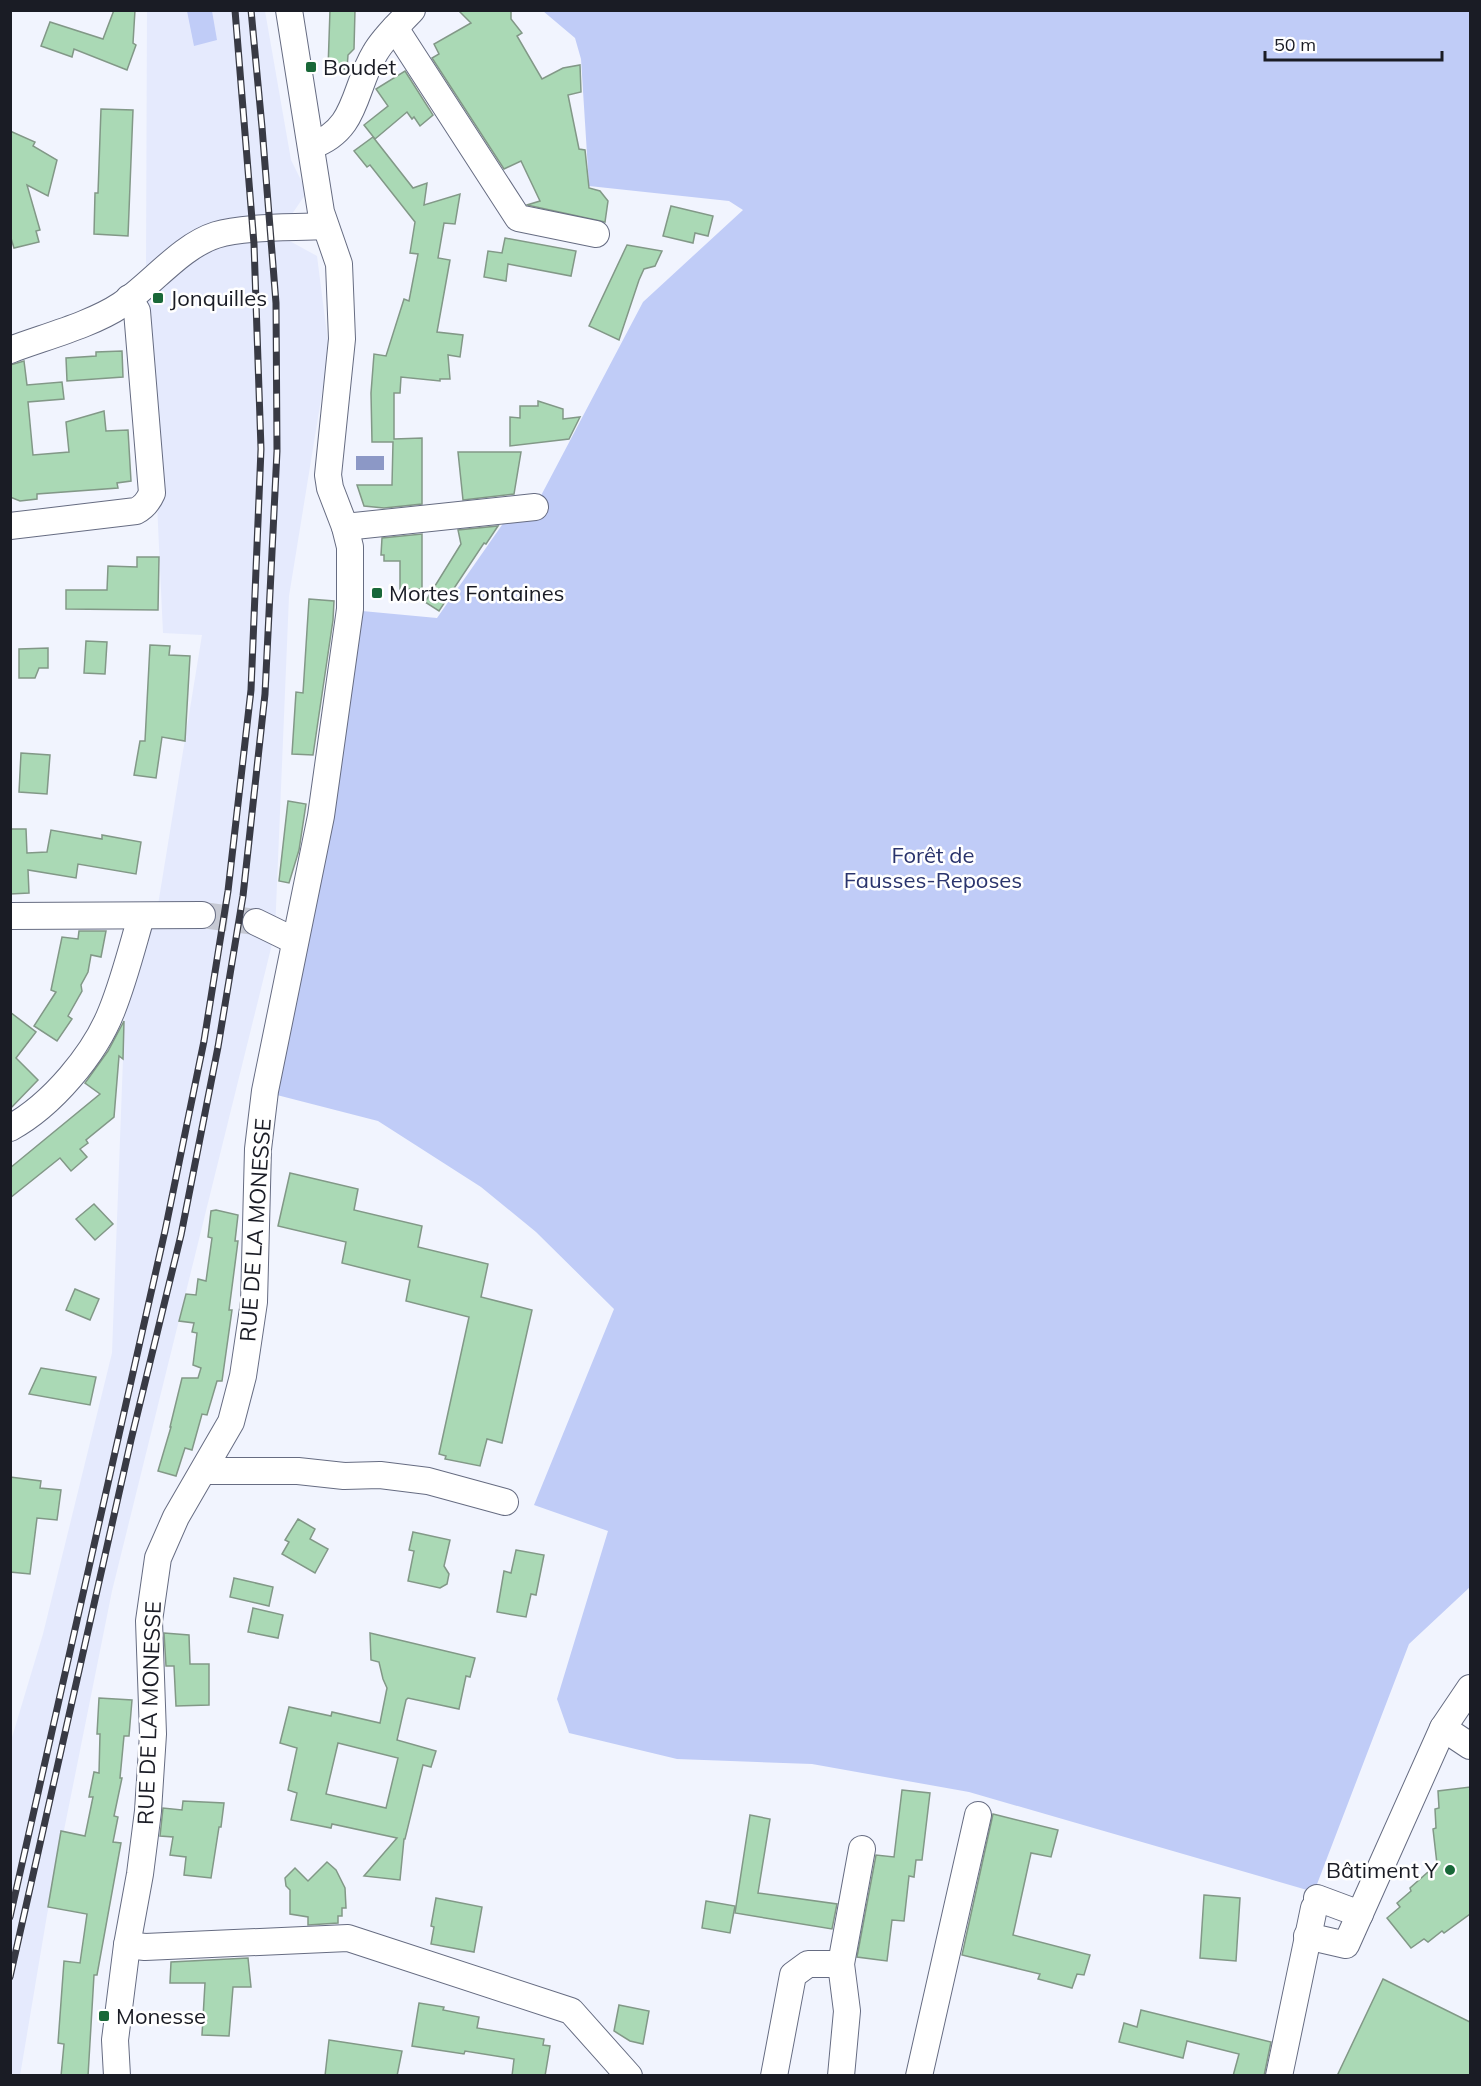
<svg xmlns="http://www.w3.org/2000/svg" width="1481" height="2086" viewBox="0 0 1481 2086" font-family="Mulish,sans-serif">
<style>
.built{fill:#e5eafd}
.green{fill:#c0ccf7}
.water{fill:#8c98c6}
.building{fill:#aad9b5;stroke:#829887;stroke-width:1.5;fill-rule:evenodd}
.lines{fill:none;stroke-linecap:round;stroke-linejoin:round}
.minor-tunnel{stroke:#c6c9d3;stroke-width:26;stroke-dasharray:26 13;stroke-linecap:butt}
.minor-casing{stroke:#666c82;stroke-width:28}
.minor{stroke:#fff;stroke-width:26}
.rail-casing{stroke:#383a44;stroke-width:7}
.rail{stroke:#fff;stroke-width:4.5;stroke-dasharray:14;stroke-linecap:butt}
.poi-dot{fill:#196838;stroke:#fff;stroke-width:2}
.labels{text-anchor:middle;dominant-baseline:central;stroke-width:5;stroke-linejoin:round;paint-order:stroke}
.poi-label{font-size:22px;fill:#1a1c25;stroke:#fff;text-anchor:start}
.park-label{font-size:22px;fill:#2a346d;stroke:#fff}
.street-label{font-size:22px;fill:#1a1c25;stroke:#fff}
</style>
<rect width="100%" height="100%" fill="#f1f4fe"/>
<polygon class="built" points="147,11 265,11 291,160 307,192 290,217 286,239 317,256 329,350 289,596 275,932 112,1591 47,1915 20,2076 10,2075 10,1744 43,1634 112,1353 125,1006 158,905 202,635 163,633 146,266"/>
<g class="green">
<polygon points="187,11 212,11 217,40 194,46"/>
<polygon points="543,11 1470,11 1470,1587 1409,1644 1314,1892 969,1792 812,1764 677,1759 569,1733 557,1699 608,1531 534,1505 614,1309 536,1232 481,1187 378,1121 273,1094 362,611 437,618 511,512 535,507 643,302 743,210 729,201 589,186 581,59 575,38"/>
</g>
<rect class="water" x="356" y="456" width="28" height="14"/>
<g class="building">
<polygon points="114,10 135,10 133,43 136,45 127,70 74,49 72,57 41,46 50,22 103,39"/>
<polygon points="330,10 355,10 354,49 348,55 347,69 328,69"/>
<polygon points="458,10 511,10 511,19 522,33 517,36 542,79 563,68 580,65 581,92 568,95 579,149 585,150 589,188 600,191 608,201 605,222 527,205 540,201 521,161 504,169 432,58 439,54 434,44 471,23"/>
<polygon points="405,71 433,115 420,126 414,117 412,119 407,112 375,139 364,125 388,106 376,89"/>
<polygon points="101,109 133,110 128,236 94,234 95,193 98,193"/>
<polygon points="10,131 35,142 33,146 57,160 48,196 27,185 40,230 36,231 39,242 14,248 10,235"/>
<polygon points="373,137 413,188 427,183 424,205 460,194 455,224 444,223 438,258 450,260 437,332 463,335 460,357 448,355 450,379 440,379 440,381 401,377 400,393 394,393 394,439 422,438 422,504 384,508 364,506 357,485 392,485 393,442 372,442 371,393 374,354 386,356 404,299 409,301 418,254 410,253 415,222 370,165 367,167 354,151"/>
<polygon points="671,206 713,216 708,236 695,233 693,243 663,236"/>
<polygon points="505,238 576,251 571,276 508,264 506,281 484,277 488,251 502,253"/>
<polygon points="627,245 662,251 655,266 644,269 639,280 619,340 589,326"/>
<polygon points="122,351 123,377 67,381 66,358 96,356 96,352"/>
<polygon points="24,361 27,385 62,382 64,399 28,402 33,455 69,452 66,422 104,411 106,431 128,430 131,481 117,483 118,488 37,494 37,499 20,501 10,497 10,365"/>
<polygon points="538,401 563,409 563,419 580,417 569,439 510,446 510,417 520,418 520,406 538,406"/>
<polygon points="458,452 521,452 514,494 463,500"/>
<polygon points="498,526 486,544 484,543 439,611 425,602 461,544 458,530"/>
<polygon points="422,534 422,589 400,589 400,561 384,561 384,555 381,555 382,538"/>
<polygon points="137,557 159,557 158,610 66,609 66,590 107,590 108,566 137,567"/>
<polygon points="309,599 334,601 333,620 313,755 292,754 296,692 303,693"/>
<polygon points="86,641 107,642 105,674 84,673"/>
<polygon points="150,645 170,646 169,655 190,656 185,741 162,737 156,778 134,775 140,741 145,741"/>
<polygon points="48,648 48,668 39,668 35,678 19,678 19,649"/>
<polygon points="21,753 50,755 47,794 19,792"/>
<polygon points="288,801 306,804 299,850 289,883 279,881"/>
<polygon points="10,829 26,829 27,853 47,852 51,830 102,839 102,835 141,842 136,874 78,864 76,878 28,870 29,893 10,894"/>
<polygon points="79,931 106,931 101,957 91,955 88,972 81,985 82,991 68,1016 72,1019 57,1041 34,1026 56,992 51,990 62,937 78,939"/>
<polygon points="10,1012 36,1032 16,1058 38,1080 10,1109"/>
<polygon points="124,1021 123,1059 119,1056 114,1117 86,1140 88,1143 80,1149 87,1157 71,1171 60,1158 10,1198 10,1168 100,1094 85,1083 108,1051"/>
<polygon points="290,1173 358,1189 354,1210 422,1226 418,1247 488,1264 481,1297 532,1310 502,1443 487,1439 480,1466 445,1459 446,1456 439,1454 469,1317 406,1301 410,1280 342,1263 346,1242 278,1226"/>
<polygon points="94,1204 113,1224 95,1240 76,1219"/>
<polygon points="216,1210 238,1215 235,1241 238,1241 229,1310 232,1310 222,1381 217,1381 207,1415 202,1414 192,1450 185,1448 176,1476 158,1471 171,1427 170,1427 182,1378 198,1378 201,1368 193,1365 197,1333 192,1332 194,1323 179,1321 186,1294 196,1295 198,1279 206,1281 212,1238 208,1237 211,1211"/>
<polygon points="75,1289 99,1299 90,1320 66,1310"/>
<polygon points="41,1368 96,1377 90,1405 29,1394"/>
<polygon points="10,1477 41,1481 40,1488 61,1490 57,1520 37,1518 30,1574 10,1572"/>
<polygon points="298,1519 315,1529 310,1539 328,1549 315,1573 282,1554 289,1542 285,1540"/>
<polygon points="413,1532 450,1540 444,1566 449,1574 447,1584 440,1588 408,1581 414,1551 409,1550"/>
<polygon points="516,1550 544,1555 536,1595 531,1594 526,1617 497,1612 504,1571 511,1573"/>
<polygon points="234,1578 273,1587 269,1606 230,1597"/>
<polygon points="253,1608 283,1615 278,1638 248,1632"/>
<polygon points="164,1633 189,1635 190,1664 209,1664 209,1705 176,1706 174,1666 166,1666"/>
<path d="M 370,1633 L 475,1658 L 470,1677 L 466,1676 L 459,1709 L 408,1698 L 406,1700 L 397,1740 L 436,1751 L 431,1767 L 423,1765 L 405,1839 L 404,1839 L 400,1880 L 364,1876 L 397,1838 L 332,1824 L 331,1828 L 291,1820 L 297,1793 L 288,1790 L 297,1748 L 280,1743 L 289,1707 L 331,1716 L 332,1712 L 380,1723 L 387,1688 L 383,1679 L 379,1662 L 371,1660 ZM 338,1743 L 398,1758 L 386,1808 L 326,1794 Z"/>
<polygon points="99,1698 132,1700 129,1736 124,1736 120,1778 122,1778 114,1816 118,1817 113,1842 121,1843 97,1975 94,1975 88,2076 61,2076 64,2044 58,2043 64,1961 80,1963 87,1914 48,1907 61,1831 85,1836 93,1797 89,1797 94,1772 99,1773 100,1734 97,1734"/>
<polygon points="1470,1787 1470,1914 1444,1933 1442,1931 1428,1942 1424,1939 1411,1948 1387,1918 1400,1907 1397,1903 1411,1891 1410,1888 1437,1864 1433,1829 1436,1828 1435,1809 1439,1808 1438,1791"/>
<polygon points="902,1790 930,1793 922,1860 916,1860 914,1877 909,1876 904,1921 892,1920 887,1961 857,1957 876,1855 894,1857"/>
<polygon points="183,1801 224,1803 221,1827 219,1827 211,1878 184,1875 186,1857 170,1855 173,1837 160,1836 163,1808 182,1810"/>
<polygon points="993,1814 1058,1830 1051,1857 1031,1853 1013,1935 1090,1955 1084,1975 1077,1974 1072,1988 1038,1979 1040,1974 962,1955"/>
<polygon points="750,1815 770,1819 758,1893 837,1904 832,1929 735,1913"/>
<polygon points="327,1862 336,1870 345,1888 346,1908 342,1908 342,1916 338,1916 338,1923 308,1925 308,1917 290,1914 290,1890 286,1886 285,1878 295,1868 308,1881"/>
<polygon points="1204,1895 1240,1898 1236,1961 1200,1958"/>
<polygon points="436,1898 482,1907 474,1952 431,1944 434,1927 431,1926"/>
<polygon points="706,1901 735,1906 730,1933 702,1928"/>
<polygon points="248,1958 251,1987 233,1987 229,2036 202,2035 205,1983 170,1983 171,1962"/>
<polygon points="1383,1979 1470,2022 1470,2076 1337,2076"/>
<polygon points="419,2003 444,2007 443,2010 479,2017 477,2028 544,2039 543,2045 550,2046 545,2076 512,2076 514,2059 465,2051 464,2054 412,2046"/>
<polygon points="619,2005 649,2011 643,2044 630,2041 614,2031"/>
<polygon points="1141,2010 1271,2042 1264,2076 1233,2076 1239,2054 1187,2041 1183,2058 1119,2042 1124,2023 1137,2027"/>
<polygon points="329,2040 402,2051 397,2076 325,2076"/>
</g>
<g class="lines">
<polyline class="minor-tunnel" points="202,915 256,922"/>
<defs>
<g id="minor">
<polyline points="395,28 518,218 596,234"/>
<path d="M 311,146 C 358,130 353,89 375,53 C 384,37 400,23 412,10"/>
<path d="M 10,350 C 44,337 91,325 121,305 C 152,284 181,246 216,235 C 245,226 294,228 325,226"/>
<path d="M 10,526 L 136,511 C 144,507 148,502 152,493 L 137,311 L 129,298"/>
<polyline points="345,527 535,507"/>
<polyline points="10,916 202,915"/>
<polyline points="256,922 295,941"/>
<path d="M 10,1128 C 52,1105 95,1054 112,1010 C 124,980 132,948 141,917"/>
<polyline points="204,1471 298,1471 344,1476 380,1475 428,1481 505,1502"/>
<polyline points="1470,1688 1443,1728 1470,1746"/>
<polyline points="1317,1898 1360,1914"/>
<polyline points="1307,1936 1346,1945 1443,1728"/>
<polyline points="127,1945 145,1947 348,1938 571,2011 629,2076"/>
<polyline points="117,2076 115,2040 127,1945 140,1874 148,1811 153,1734 149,1621 158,1558 176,1517 231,1422 243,1376 254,1302 258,1149 265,1091 321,816 350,609 350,547 345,527 330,488 328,475 342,339 339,264 321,212 289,10"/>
<polyline points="774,2076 793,1975 808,1964 841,1964"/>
<polyline points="841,2076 847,2011 841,1964 862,1849"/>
<polyline points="919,2076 978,1815"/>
<polyline points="1279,2076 1314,1908"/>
</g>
</defs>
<use href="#minor" class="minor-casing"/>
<use href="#minor" class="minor"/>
<defs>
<g id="rail">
<polyline points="10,1917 165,1231 204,1041 228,891 251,690 261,449 254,244 235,10"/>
<polyline points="10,1977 131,1440 181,1235 218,1047 243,896 265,694 277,451 276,303 262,127 251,10"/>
</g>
</defs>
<use href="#rail" class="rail-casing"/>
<use href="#rail" class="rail"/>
</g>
<g class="poi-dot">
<rect x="305" y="61" width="12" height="12" rx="3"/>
<rect x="152" y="292" width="12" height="12" rx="3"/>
<rect x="371" y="587" width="12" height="12" rx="3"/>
<circle cx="1450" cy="1870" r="6"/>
<rect x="98" y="2010" width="12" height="12" rx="3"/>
</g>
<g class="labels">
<g class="poi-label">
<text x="323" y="67">Boudet</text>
<text x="170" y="298">Jonquilles</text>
<text x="389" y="593">Mortes Fontaines</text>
<text x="1438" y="1870" text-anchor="end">Bâtiment Y</text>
<text x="116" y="2016">Monesse</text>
</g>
<g class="park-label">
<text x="933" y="855">Forêt de<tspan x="933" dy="25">Fausses-Reposes</tspan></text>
</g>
<g class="street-label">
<text transform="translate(255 1230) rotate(-86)">RUE DE LA MONESSE</text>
<text transform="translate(149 1713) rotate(-88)">RUE DE LA MONESSE</text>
</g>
</g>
<rect width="1481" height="2086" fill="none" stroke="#1a1c25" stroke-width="24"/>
<path d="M1265 51v9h177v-9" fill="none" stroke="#1a1c25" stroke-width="3"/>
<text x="1274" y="51" font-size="18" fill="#1a1c25" stroke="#ffffff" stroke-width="4.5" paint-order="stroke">50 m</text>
</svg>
